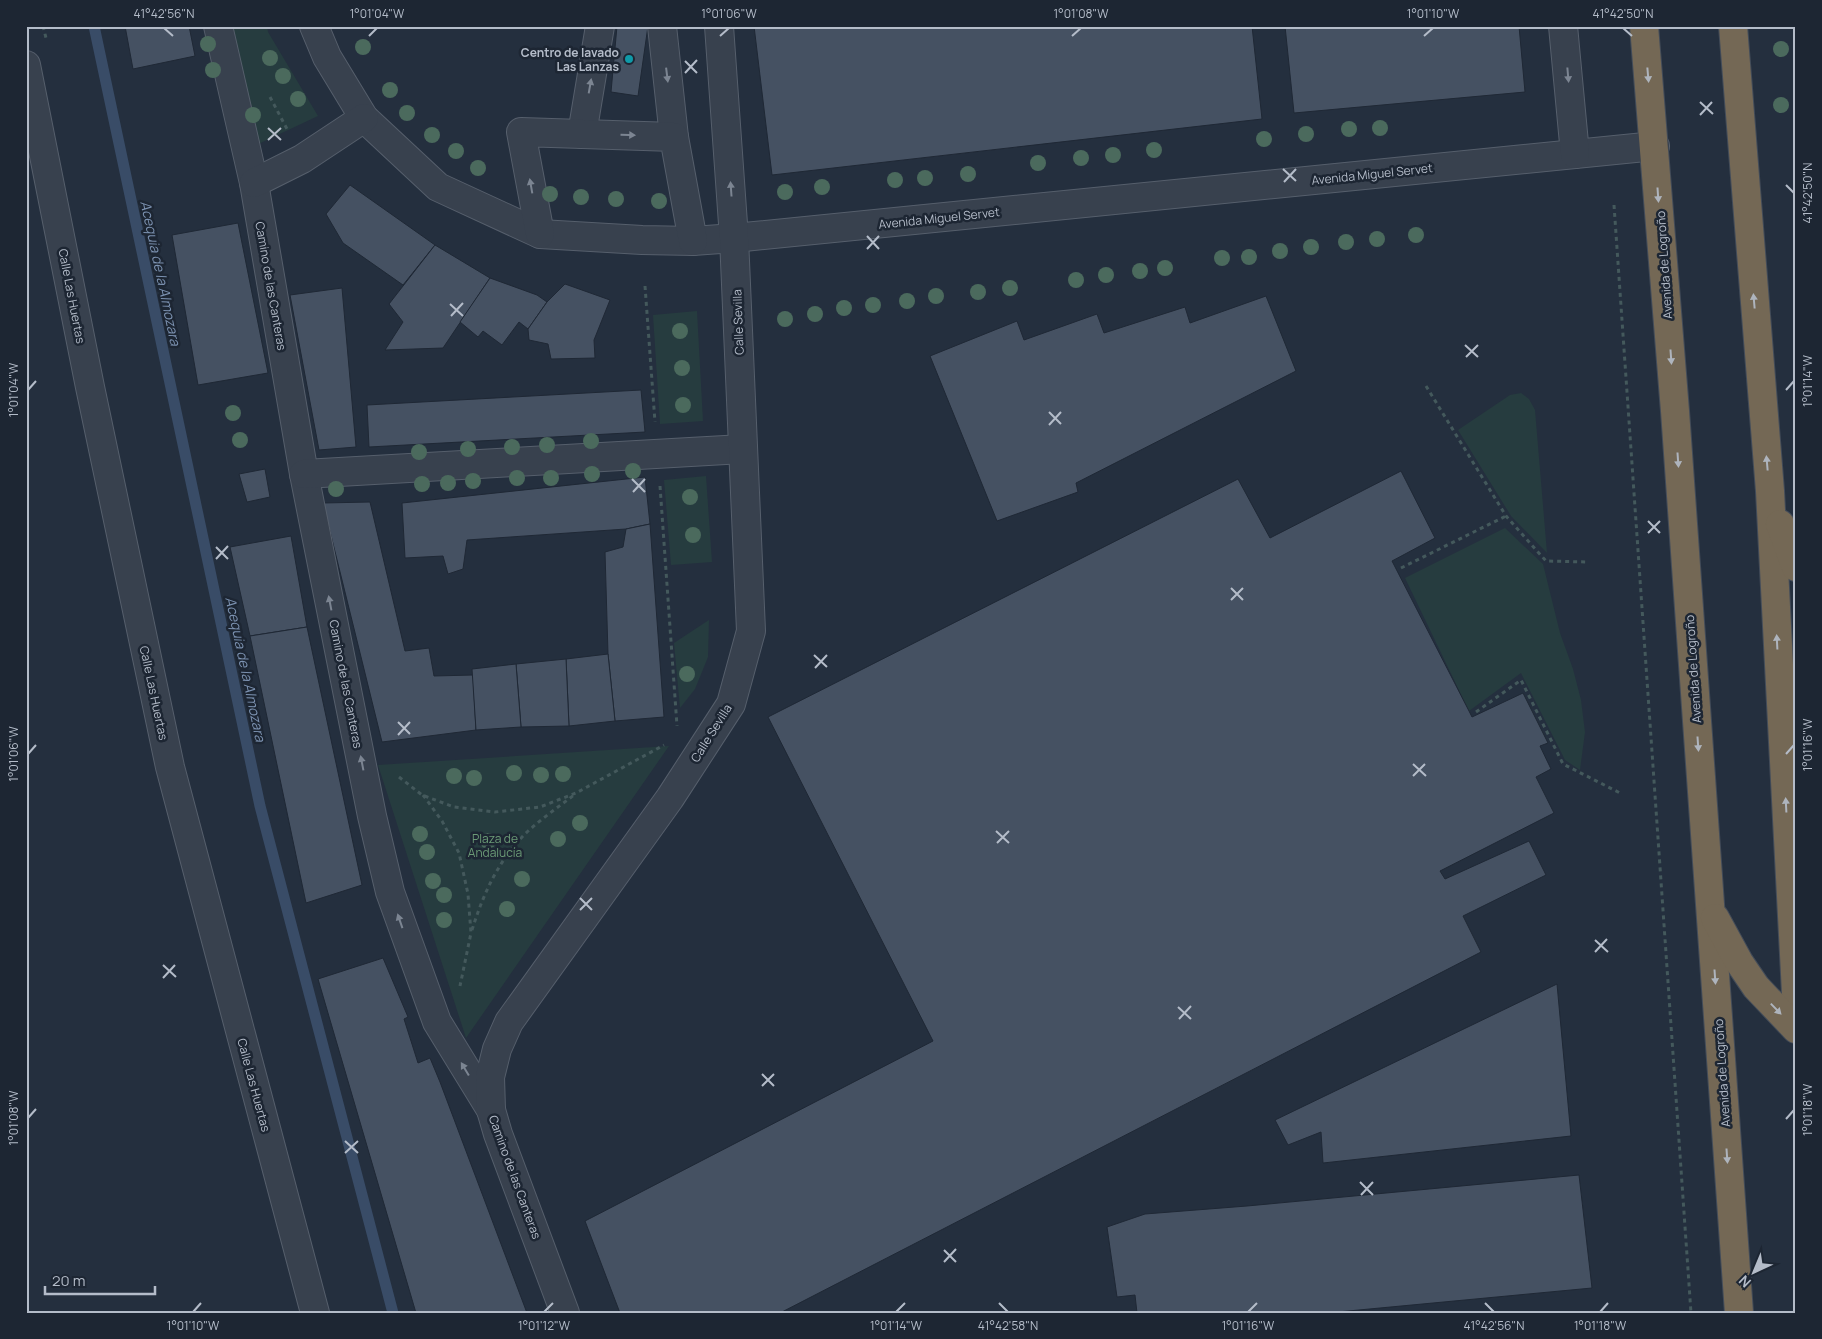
<svg xmlns="http://www.w3.org/2000/svg" width="1822" height="1339" viewBox="0 0 1822 1339" font-family="Manrope,sans-serif">
<style>
.green{fill:#263c3f}
.lines{fill:none;stroke-linecap:round;stroke-linejoin:round}
.stream{stroke:#394c67;stroke-width:11}
.building{fill:#455162;stroke:#1f2835}
.minor-casing{stroke:#565f6c;stroke-width:30}
.highway-casing{stroke:#434c59;stroke-width:30}
.path{stroke:#44595c;stroke-width:3;stroke-dasharray:4 4;stroke-linecap:butt}
.minor{stroke:#38414e;stroke-width:28}
.highway{stroke:#746855;stroke-width:28}
.tree{fill:#4b6a5d}
.oneway{fill:#7c8592}
.oneway2{fill:#aeb4bd}
.ticks{fill:none;stroke:#b4bcc9;stroke-width:2}
.culture-dot{fill:#0f9aa8;stroke:#1d2633;stroke-width:2}
.labels{text-anchor:middle;dominant-baseline:central;stroke-width:5;stroke-linejoin:round;paint-order:stroke}
.poi-label{font-size:12px;font-weight:bold;fill:#b4bcc9;stroke:#1d2633;text-anchor:end}
.street-label{font-size:12px;fill:#b4bcc9;stroke:#1d2633}
.park-label{font-size:12px;fill:#6b9a76;stroke:#1d2633}
.water-label{font-size:14px;font-style:italic;fill:#7c92b1;stroke:#1d2633}
.neatline{fill:none;stroke:#b4bcc9;stroke-width:2}
.ticks-label{font-size:12px;text-anchor:middle;fill:#b4bcc9}
</style>
<rect width="100%" height="100%" fill="#242f3e"/>
<g class="green">
<polygon points="226,26 267,26 268,32 318,116 254,146"/>
<polygon points="697,311 703,421 660,424 653,315"/>
<polygon points="1521,393 1529,399 1535,410 1547,553 1511,516 1458,430 1510,395"/>
<polygon points="706,476 712,562 671,565 664,480"/>
<polygon points="1505,528 1543,564 1560,633 1573,669 1581,700 1585,732 1580,770 1565,760 1521,673 1469,711 1405,578"/>
<polygon points="709,620 708,657 695,689 680,708 674,643"/>
<polygon points="669,746 466,1038 378,765"/>
</g>
<g class="lines">
<polyline class="stream" points="94,26 260,806 393,1313"/>
</g>
<g class="building">
<polygon points="125,26 189,26 195,56 133,69"/>
<polygon points="617,26 648,26 638,96 611,92"/>
<polygon points="754,26 1252,26 1262,119 772,175"/>
<polygon points="1285,26 1519,26 1525,92 1294,113"/>
<polygon points="350,185 435,245 403,285 343,243 326,214"/>
<polygon points="238,223 268,373 198,385 172,235"/>
<polygon points="435,245 490,278 443,348 385,350 403,322 389,304"/>
<polygon points="490,278 537,295 547,302 528,329 519,322 502,345 483,331 478,337 460,322"/>
<polygon points="565,284 610,300 594,340 595,358 551,359 548,344 529,340 528,329 547,302"/>
<polygon points="342,288 356,447 319,450 290,295"/>
<polygon points="1266,296 1296,371 1076,483 1078,492 997,521 930,356 1017,321 1024,340 1097,314 1104,333 1185,307 1190,323"/>
<polygon points="641,390 645,432 369,447 367,405"/>
<polygon points="265,469 270,497 247,502 239,474"/>
<polygon points="1401,471 1435,538 1392,561 1469,711 1472,717 1523,693 1548,743 1540,746 1551,769 1536,777 1554,813 1440,871 1445,879 1529,841 1546,875 1463,916 1481,952 780,1313 620,1313 585,1221 933,1041 768,717 1238,479 1270,538"/>
<polygon points="645,477 650,524 626,529 467,540 463,569 448,574 443,556 405,558 402,503"/>
<polygon points="370,502 405,651 429,648 434,676 473,675 476,730 382,742 323,503"/>
<polygon points="650,524 664,717 615,721 608,654 605,552 623,547 626,529"/>
<polygon points="291,536 307,627 250,636 230,547"/>
<polygon points="307,627 362,885 306,903 250,636"/>
<polygon points="608,654 615,721 569,726 566,659"/>
<polygon points="566,659 569,726 521,727 516,664"/>
<polygon points="516,664 521,727 476,730 472,669"/>
<polygon points="383,958 408,1017 404,1019 418,1063 430,1058 440,1082 527,1313 416,1313 318,979"/>
<polygon points="1557,984 1571,1136 1323,1163 1321,1132 1288,1145 1275,1120"/>
<polygon points="1579,1175 1592,1288 1327,1313 1137,1313 1135,1295 1117,1297 1107,1227 1145,1214 1247,1206"/>
</g>
<g class="lines">
<defs>
<g id="minor">
<polyline points="218,26 254,183 304,474 372,816 390,892 437,1022 491,1110 498,1134 565,1313"/>
<polyline points="314,26 327,57 364,118 438,187 540,234 642,240 693,241 734,238 1655,146"/>
<polyline points="662,26 674,137"/>
<polyline points="1563,26 1575,154"/>
<polyline points="26,65 90,387 170,767 315,1313"/>
<polyline points="582,134 600,26"/>
<polyline points="254,183 302,159 364,118"/>
<polyline points="540,234 521,132 674,137 693,241"/>
<polyline points="304,474 743,449"/>
<polyline points="491,1110 490,1077 497,1049 509,1022 670,798 731,704 751,631 734,238 719,26"/>
</g>
<g id="highway">
<polyline points="1644,26 1675,411 1739,1313"/>
<polyline points="1733,26 1770,491 1796,993"/>
<polyline points="1780,524 1796,567"/>
<polyline points="1715,918 1739,962 1756,987 1796,1029"/>
</g>
</defs>
<use href="#minor" class="minor-casing"/>
<use href="#highway" class="highway-casing"/>
<g class="path">
<polyline points="43,26 46,38"/>
<polyline points="270,97 287,129"/>
<polyline points="1614,205 1691,1313"/>
<polyline points="645,286 655,422"/>
<polyline points="1426,386 1506,516 1546,561 1589,562"/>
<polyline points="660,486 677,726"/>
<polyline points="1401,568 1506,516"/>
<polyline points="1476,712 1521,680 1563,764 1620,793"/>
<polyline points="399,777 422,795 454,807 495,812 540,807 576,793 664,745"/>
<polyline points="423,795 442,821 459,853 468,894 471,933 460,986"/>
<path d="M 472,930 C 483,895 497,863 523,836 C 538,821 557,808 574,795"/>
</g>
<use href="#minor" class="minor"/>
<use href="#highway" class="highway"/>
</g>
<g class="tree">
<circle cx="208" cy="44" r="8"/>
<circle cx="363" cy="47" r="8"/>
<circle cx="1781" cy="49" r="8"/>
<circle cx="270" cy="58" r="8"/>
<circle cx="213" cy="70" r="8"/>
<circle cx="283" cy="76" r="8"/>
<circle cx="390" cy="90" r="8"/>
<circle cx="298" cy="99" r="8"/>
<circle cx="1781" cy="105" r="8"/>
<circle cx="407" cy="113" r="8"/>
<circle cx="253" cy="115" r="8"/>
<circle cx="1380" cy="128" r="8"/>
<circle cx="1349" cy="129" r="8"/>
<circle cx="1306" cy="134" r="8"/>
<circle cx="432" cy="135" r="8"/>
<circle cx="1264" cy="139" r="8"/>
<circle cx="1154" cy="150" r="8"/>
<circle cx="456" cy="151" r="8"/>
<circle cx="1113" cy="155" r="8"/>
<circle cx="1081" cy="158" r="8"/>
<circle cx="1038" cy="163" r="8"/>
<circle cx="478" cy="168" r="8"/>
<circle cx="968" cy="174" r="8"/>
<circle cx="925" cy="178" r="8"/>
<circle cx="895" cy="180" r="8"/>
<circle cx="822" cy="187" r="8"/>
<circle cx="785" cy="192" r="8"/>
<circle cx="550" cy="194" r="8"/>
<circle cx="581" cy="197" r="8"/>
<circle cx="616" cy="199" r="8"/>
<circle cx="659" cy="201" r="8"/>
<circle cx="1416" cy="235" r="8"/>
<circle cx="1377" cy="239" r="8"/>
<circle cx="1346" cy="242" r="8"/>
<circle cx="1311" cy="247" r="8"/>
<circle cx="1280" cy="251" r="8"/>
<circle cx="1249" cy="257" r="8"/>
<circle cx="1222" cy="258" r="8"/>
<circle cx="1165" cy="268" r="8"/>
<circle cx="1140" cy="271" r="8"/>
<circle cx="1106" cy="275" r="8"/>
<circle cx="1076" cy="280" r="8"/>
<circle cx="1010" cy="288" r="8"/>
<circle cx="978" cy="292" r="8"/>
<circle cx="936" cy="296" r="8"/>
<circle cx="907" cy="301" r="8"/>
<circle cx="873" cy="305" r="8"/>
<circle cx="844" cy="308" r="8"/>
<circle cx="815" cy="314" r="8"/>
<circle cx="785" cy="319" r="8"/>
<circle cx="680" cy="331" r="8"/>
<circle cx="682" cy="368" r="8"/>
<circle cx="683" cy="405" r="8"/>
<circle cx="233" cy="413" r="8"/>
<circle cx="240" cy="440" r="8"/>
<circle cx="591" cy="441" r="8"/>
<circle cx="547" cy="445" r="8"/>
<circle cx="512" cy="447" r="8"/>
<circle cx="468" cy="449" r="8"/>
<circle cx="419" cy="452" r="8"/>
<circle cx="633" cy="471" r="8"/>
<circle cx="592" cy="474" r="8"/>
<circle cx="517" cy="478" r="8"/>
<circle cx="551" cy="478" r="8"/>
<circle cx="473" cy="481" r="8"/>
<circle cx="448" cy="483" r="8"/>
<circle cx="422" cy="484" r="8"/>
<circle cx="336" cy="489" r="8"/>
<circle cx="690" cy="497" r="8"/>
<circle cx="693" cy="535" r="8"/>
<circle cx="687" cy="674" r="8"/>
<circle cx="514" cy="773" r="8"/>
<circle cx="563" cy="774" r="8"/>
<circle cx="541" cy="775" r="8"/>
<circle cx="454" cy="776" r="8"/>
<circle cx="474" cy="778" r="8"/>
<circle cx="580" cy="823" r="8"/>
<circle cx="420" cy="834" r="8"/>
<circle cx="558" cy="839" r="8"/>
<circle cx="488" cy="841" r="8"/>
<circle cx="427" cy="852" r="8"/>
<circle cx="522" cy="879" r="8"/>
<circle cx="433" cy="881" r="8"/>
<circle cx="444" cy="895" r="8"/>
<circle cx="507" cy="909" r="8"/>
<circle cx="444" cy="920" r="8"/>
</g>
<defs><path id="oneway-solid" d="M-6-.8H1V-3.2L6.5 0L1 3.2V.8H-6Z" transform="scale(1.25)"/></defs>
<g class="oneway">
<use href="#oneway-solid" transform="translate(667 75) rotate(83)"/>
<use href="#oneway-solid" transform="translate(1568 75) rotate(85)"/>
<use href="#oneway-solid" transform="translate(590 86) rotate(-80)"/>
<use href="#oneway-solid" transform="translate(628 135) rotate(2)"/>
<use href="#oneway-solid" transform="translate(531 186) rotate(-100)"/>
<use href="#oneway-solid" transform="translate(731 189) rotate(-94)"/>
<use href="#oneway-solid" transform="translate(330 603) rotate(-101)"/>
<use href="#oneway-solid" transform="translate(362 763) rotate(-101)"/>
<use href="#oneway-solid" transform="translate(400 921) rotate(-109)"/>
<use href="#oneway-solid" transform="translate(465 1069) rotate(-121)"/>
</g>
<g class="oneway2">
<use href="#oneway-solid" transform="translate(1648 75) rotate(85)"/>
<use href="#oneway-solid" transform="translate(1658 195) rotate(86)"/>
<use href="#oneway-solid" transform="translate(1754 301) rotate(-95)"/>
<use href="#oneway-solid" transform="translate(1671 357) rotate(86)"/>
<use href="#oneway-solid" transform="translate(1678 460) rotate(86)"/>
<use href="#oneway-solid" transform="translate(1767 463) rotate(-95)"/>
<use href="#oneway-solid" transform="translate(1777 642) rotate(-93)"/>
<use href="#oneway-solid" transform="translate(1698 744) rotate(86)"/>
<use href="#oneway-solid" transform="translate(1786 805) rotate(-93)"/>
<use href="#oneway-solid" transform="translate(1715 977) rotate(86)"/>
<use href="#oneway-solid" transform="translate(1776 1009) rotate(46)"/>
<use href="#oneway-solid" transform="translate(1727 1156) rotate(86)"/>
</g>
<path class="ticks" d="M 164,28 L 173,36M 1623,28 L 1632,36M 369,36 L 377,28M 720,36 L 729,28M 1072,36 L 1081,28M 1424,36 L 1433,28M 685,61 L 697,73M 685,73 L 697,60M 1700,102 L 1713,114M 1700,115 L 1712,102M 268,128 L 281,140M 268,140 L 281,128M 1283,169 L 1296,181M 1284,182 L 1296,169M 1786,185 L 1794,193M 867,236 L 879,249M 867,249 L 879,236M 450,304 L 463,316M 451,316 L 463,303M 1465,345 L 1478,357M 1466,357 L 1478,345M 28,390 L 36,381M 1786,390 L 1794,381M 1049,412 L 1061,424M 1049,425 L 1061,412M 632,479 L 645,492M 633,492 L 645,479M 1648,521 L 1660,533M 1648,533 L 1660,521M 216,547 L 228,559M 216,559 L 228,546M 1231,588 L 1243,600M 1231,600 L 1243,588M 814,655 L 827,667M 815,668 L 827,655M 398,722 L 410,734M 398,735 L 410,722M 28,754 L 36,745M 1786,754 L 1794,745M 1413,764 L 1426,776M 1413,776 L 1425,764M 996,831 L 1009,843M 997,843 L 1009,831M 580,898 L 592,910M 580,910 L 592,898M 1595,940 L 1608,952M 1595,952 L 1607,939M 163,965 L 176,977M 163,978 L 175,965M 1178,1007 L 1191,1019M 1179,1019 L 1191,1006M 762,1074 L 774,1086M 762,1086 L 774,1074M 28,1118 L 36,1109M 1786,1119 L 1794,1110M 345,1141 L 358,1153M 345,1153 L 358,1141M 1360,1182 L 1373,1195M 1361,1195 L 1373,1182M 944,1250 L 956,1262M 944,1262 L 956,1249M 999,1303 L 1008,1312M 1485,1303 L 1494,1312M 193,1312 L 201,1303M 544,1312 L 553,1303M 896,1312 L 905,1303M 1248,1312 L 1257,1303M 1600,1312 L 1608,1303"/>
<circle class="culture-dot" cx="629" cy="59" r="5"/>
<g class="labels">
<g class="poi-label">
<text x="619" y="52">Centro de lavado<tspan x="619" dy="14">Las Lanzas</tspan></text>
</g>
<g class="street-label">
<text transform="translate(1372 174) rotate(-6)">Avenida Miguel Servet</text>
<text transform="translate(939 218) rotate(-6)">Avenida Miguel Servet</text>
<text transform="translate(1664 265) rotate(-94)">Avenida de Logroño</text>
<text transform="translate(271 286) rotate(80)">Camino de las Canteras</text>
<text transform="translate(72 296) rotate(79)">Calle Las Huertas</text>
<text transform="translate(738 322) rotate(-92)">Calle Sevilla</text>
<text transform="translate(1693 669) rotate(-94)">Avenida de Logroño</text>
<text transform="translate(346 684) rotate(79)">Camino de las Canteras</text>
<text transform="translate(154 693) rotate(78)">Calle Las Huertas</text>
<text transform="translate(711 733) rotate(-58)">Calle Sevilla</text>
<text transform="translate(1722 1073) rotate(-94)">Avenida de Logroño</text>
<text transform="translate(254 1085) rotate(75)">Calle Las Huertas</text>
<text transform="translate(515 1177) rotate(70)">Camino de las Canteras</text>
</g>
<g class="park-label">
<text x="495" y="838">Plaza de<tspan x="495" dy="14">Andalucía</tspan></text>
</g>
<g class="water-label">
<text transform="translate(161 273) rotate(78)">Acequia de la Almozara</text>
<text transform="translate(246 669) rotate(78)">Acequia de la Almozara</text>
</g>
</g>
<rect width="1822" height="1339" fill="none" stroke="#1d2633" stroke-width="55"/>
<g transform="translate(1754 1272) rotate(224)" stroke="#1d2633" stroke-width="4" paint-order="stroke">
<path d="M0-4L9 19L0 12L-9 19Z" fill="#b4bcc9"/>
<text y="-8" font-size="14" font-weight="bold" text-anchor="middle" fill="#b4bcc9">N</text>
</g>
<path d="M45 1286v8h110v-8" fill="none" stroke="#b4bcc9" stroke-width="2.5"/>
<text x="52" y="1286" font-size="15" fill="#b4bcc9" stroke="#1d2633" stroke-width="4" paint-order="stroke">20 m</text>
<rect x="28" y="28" width="1766" height="1284" class="neatline"/>
<g class="ticks-label">
<text x="164" y="18">41°42'56"N</text>
<text x="377" y="18">1°01'04"W</text>
<text x="729" y="18">1°01'06"W</text>
<text x="1081" y="18">1°01'08"W</text>
<text x="1433" y="18">1°01'10"W</text>
<text x="1623" y="18">41°42'50"N</text>
<text transform="translate(1808 193) rotate(-90)" y="4">41°42'50"N</text>
<text transform="translate(1808 381) rotate(-90)" y="4">1°01'14"W</text>
<text transform="translate(14 390) rotate(-90)" y="4">1°01'04"W</text>
<text transform="translate(1808 745) rotate(-90)" y="4">1°01'16"W</text>
<text transform="translate(14 754) rotate(-90)" y="4">1°01'06"W</text>
<text transform="translate(1808 1110) rotate(-90)" y="4">1°01'18"W</text>
<text transform="translate(14 1118) rotate(-90)" y="4">1°01'08"W</text>
<text x="193" y="1330">1°01'10"W</text>
<text x="544" y="1330">1°01'12"W</text>
<text x="896" y="1330">1°01'14"W</text>
<text x="1008" y="1330">41°42'58"N</text>
<text x="1248" y="1330">1°01'16"W</text>
<text x="1494" y="1330">41°42'56"N</text>
<text x="1600" y="1330">1°01'18"W</text>
</g>
</svg>
